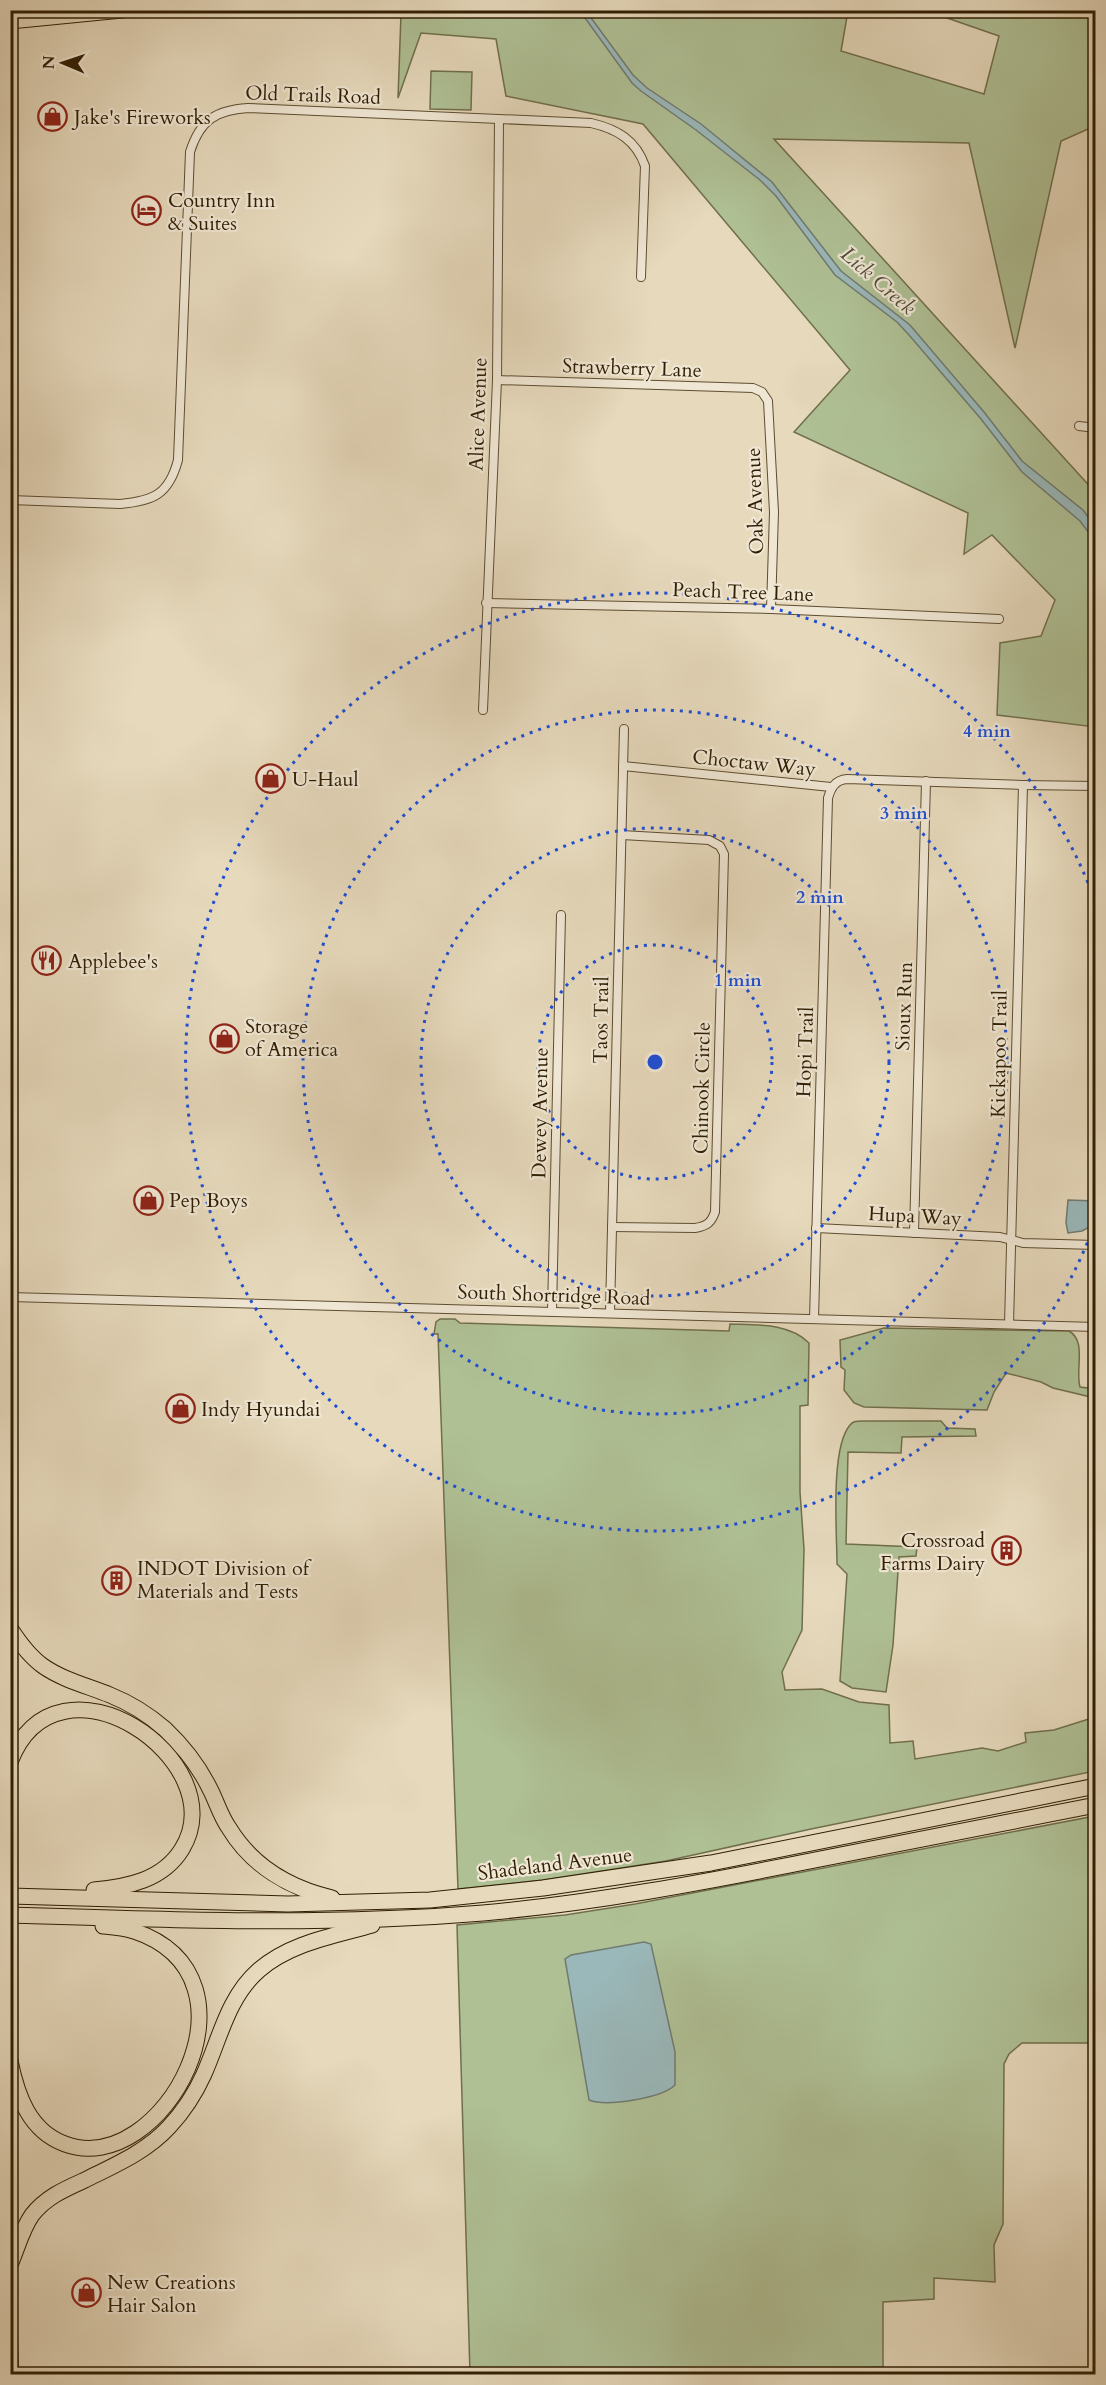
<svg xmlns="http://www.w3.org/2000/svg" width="1106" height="2385" viewBox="0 0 1106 2385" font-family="Cardo,serif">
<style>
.green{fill:#afc095;stroke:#706f4c;stroke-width:1.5}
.water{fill:#9ab8ba;stroke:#707a71;stroke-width:1.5}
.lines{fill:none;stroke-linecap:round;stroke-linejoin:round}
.minor-casing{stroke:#5e4d31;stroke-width:10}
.primary-casing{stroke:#301e03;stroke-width:16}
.motorway-casing{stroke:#301e03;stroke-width:17}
.minor{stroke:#efe6d3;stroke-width:8}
.primary{stroke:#e6d9bc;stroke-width:14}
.motorway{stroke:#e6d9bc;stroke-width:15}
.ring{fill:none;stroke:#1d4ed8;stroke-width:3;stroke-dasharray:3 6}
.labels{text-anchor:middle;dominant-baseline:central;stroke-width:4.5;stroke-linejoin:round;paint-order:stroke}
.street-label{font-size:20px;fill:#301e03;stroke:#efe6d3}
.poi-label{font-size:20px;fill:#301e03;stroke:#efe6d3;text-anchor:start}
.water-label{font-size:21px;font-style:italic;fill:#504c3a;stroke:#efe6d3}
.centre{fill:#1d4ed8;stroke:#efe6d3;stroke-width:3}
.ring-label{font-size:18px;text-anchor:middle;font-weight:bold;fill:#1d4ed8;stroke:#efe6d3;stroke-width:4.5;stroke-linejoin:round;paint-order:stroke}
</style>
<rect width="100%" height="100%" fill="#e6d9bc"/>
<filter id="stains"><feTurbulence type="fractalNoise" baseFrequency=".00333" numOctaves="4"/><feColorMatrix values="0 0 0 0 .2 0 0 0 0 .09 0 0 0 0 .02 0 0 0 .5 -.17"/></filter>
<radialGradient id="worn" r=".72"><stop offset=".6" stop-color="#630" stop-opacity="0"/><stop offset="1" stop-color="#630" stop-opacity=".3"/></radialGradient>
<g class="green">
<polygon points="504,10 848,11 841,51 984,94 999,36 927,11 1095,11 1095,126 1061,141 1015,348 969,143 774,139 1095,492 1095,727 997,715 1000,643 1041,636 1055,600 992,535 964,554 968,513 794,432 850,370 643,124 506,96 496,39 421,33 398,98 401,14"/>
<polygon points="431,71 472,72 471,110 430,109"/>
<path d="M 440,1319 L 455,1319 L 460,1323 L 729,1331 L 730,1324 C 757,1325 789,1323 809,1343 L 808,1405 L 800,1406 L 800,1492 L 804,1549 L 802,1630 L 782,1672 L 785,1690 L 822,1689 L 859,1702 L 889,1705 L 890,1743 L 913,1741 L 915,1759 L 982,1748 L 998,1751 L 1026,1742 L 1025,1733 L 1054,1730 L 1095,1717 L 1095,1771 L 811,1829 L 666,1861 L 543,1880 L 458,1889 L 438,1334 L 434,1334 L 436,1322 Z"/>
<path d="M 884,1328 L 1069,1331 C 1087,1341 1075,1369 1080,1387 L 1095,1389 L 1095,1398 L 1053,1388 L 1041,1382 L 1006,1373 L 994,1392 L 987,1410 L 864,1407 L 854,1403 L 844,1390 L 845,1370 L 841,1367 L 840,1340 Z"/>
<path d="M 863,1421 L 941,1421 L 947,1428 L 975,1429 L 976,1436 L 902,1437 L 901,1453 L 848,1452 L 846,1544 L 917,1547 L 916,1556 L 899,1557 L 893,1645 L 886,1692 L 852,1688 L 840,1681 L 847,1574 L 837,1564 C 837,1533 830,1448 850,1425 C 853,1421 857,1421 863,1421 Z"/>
<polygon points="1095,1816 1095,2043 1022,2043 1009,2054 1004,2064 1003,2224 994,2245 995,2282 934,2278 934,2299 883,2302 883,2367 860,2368 860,2374 470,2374 457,1925 565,1915 635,1904"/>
</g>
<g class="water">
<polygon points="580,11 586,11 633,75 647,88 701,124 772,182 841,271 910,325 984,412 1022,461 1083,510 1095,526 1095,541 1080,521 1022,472 981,419 909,335 897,322 835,275 776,196 760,180 696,130 641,91 632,83"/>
<polygon points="1068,1200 1095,1201 1095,1224 1082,1231 1068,1233 1066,1223"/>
<path d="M 644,1942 L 651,1944 L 675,2052 L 675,2085 C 662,2098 607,2107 589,2100 L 565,1959 L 571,1955 Z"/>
</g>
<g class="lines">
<defs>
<g id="minor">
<polyline points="497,380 753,388 762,392 768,401 774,512 771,609"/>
<polyline points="1079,426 1096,428"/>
<path d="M 10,500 L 120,504 C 154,501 169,494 178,460 L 190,152 C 200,120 216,110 248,108 L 591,123 C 617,129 636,140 645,166 L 641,277"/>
<polyline points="486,603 771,609 999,619"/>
<polyline points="483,710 497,380 499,119"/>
<polyline points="623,766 831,787"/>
<path d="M 612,1227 L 695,1228 C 707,1226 711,1223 715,1212 L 724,854 L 720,846 L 709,840 L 622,835"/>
<polyline points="816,1228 1000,1237 1023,1243 1096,1245"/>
<polyline points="914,1233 926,781"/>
<polyline points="10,1297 1096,1327"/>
<polyline points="552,1311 561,915"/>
<polyline points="610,1312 624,729"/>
<path d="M 814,1319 L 828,798 C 831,788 835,780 847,779 L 1023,785 L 1096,786"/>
<polyline points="1009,1324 1023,785"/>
</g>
<polyline id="primary" points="10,2338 11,2374"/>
<g id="motorway">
<polyline points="10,21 122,10"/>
<path d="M 10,1628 C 19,1642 29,1656 43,1666 C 63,1680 88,1686 110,1695 C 130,1703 149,1715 165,1729 C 184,1747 200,1768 211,1791 C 217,1803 221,1817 229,1828 C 252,1866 290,1888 332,1898"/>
<path d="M 10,1762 C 57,1639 236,1761 182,1849 C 163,1880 128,1887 94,1890"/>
<polyline points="10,1896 288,1904 430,1900 543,1888 711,1863 1096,1786"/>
<path d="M 10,1915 C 168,1920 326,1926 483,1913 C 595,1903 705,1882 815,1860 C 908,1842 1002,1824 1096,1805"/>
<path d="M 10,2061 C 17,2095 29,2131 65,2144 C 162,2180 272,1977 134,1931 C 124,1928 113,1927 103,1926"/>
<path d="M 10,2265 C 17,2249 22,2229 32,2215 C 46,2197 65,2189 85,2180 C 115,2165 146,2152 169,2127 C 184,2111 195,2094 204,2074 C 220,2038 228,1997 259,1970 C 290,1943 333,1936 372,1925"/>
</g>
</defs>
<use href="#minor" class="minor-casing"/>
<use href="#primary" class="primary-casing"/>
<use href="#motorway" class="motorway-casing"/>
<use href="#minor" class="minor"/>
<use href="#primary" class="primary"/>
<use href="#motorway" class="motorway"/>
</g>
<g class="ring">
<circle cx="655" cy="1062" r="117"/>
<circle cx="655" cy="1062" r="234"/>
<circle cx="655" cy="1062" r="352"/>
<path d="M1094 1226A469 469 0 1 1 1094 898"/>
</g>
<defs>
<symbol id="shop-ring" viewBox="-11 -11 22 22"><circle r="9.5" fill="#efe6d3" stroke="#8f2418" stroke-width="1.5"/><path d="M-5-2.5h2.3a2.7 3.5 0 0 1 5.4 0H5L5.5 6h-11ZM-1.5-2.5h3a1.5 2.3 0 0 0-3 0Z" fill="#8f2418"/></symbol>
<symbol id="hotel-ring" viewBox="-11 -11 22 22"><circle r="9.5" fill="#efe6d3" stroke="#8f2418" stroke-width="1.5"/><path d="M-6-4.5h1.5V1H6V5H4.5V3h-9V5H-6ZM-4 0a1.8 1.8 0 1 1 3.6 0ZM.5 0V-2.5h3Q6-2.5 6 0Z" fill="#8f2418"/></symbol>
<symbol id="restaurant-ring" viewBox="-11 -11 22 22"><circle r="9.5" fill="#efe6d3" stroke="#8f2418" stroke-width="1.5"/><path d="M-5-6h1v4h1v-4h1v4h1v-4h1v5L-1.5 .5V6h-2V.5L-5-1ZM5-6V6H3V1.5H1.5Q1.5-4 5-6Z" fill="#8f2418"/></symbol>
<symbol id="building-ring" viewBox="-11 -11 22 22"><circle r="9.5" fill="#efe6d3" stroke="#8f2418" stroke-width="1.5"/><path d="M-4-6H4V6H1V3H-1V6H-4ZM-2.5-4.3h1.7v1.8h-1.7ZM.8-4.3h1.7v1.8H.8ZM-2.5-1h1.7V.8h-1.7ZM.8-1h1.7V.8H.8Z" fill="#8f2418"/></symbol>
</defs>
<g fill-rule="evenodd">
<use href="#shop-ring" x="36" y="100" width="33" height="33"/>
<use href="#hotel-ring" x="130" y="194" width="33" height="33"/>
<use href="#shop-ring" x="254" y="762" width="33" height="33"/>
<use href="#restaurant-ring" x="30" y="944" width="33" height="33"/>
<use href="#shop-ring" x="208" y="1022" width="33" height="33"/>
<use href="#shop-ring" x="132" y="1184" width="33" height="33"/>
<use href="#shop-ring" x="164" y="1392" width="33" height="33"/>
<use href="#building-ring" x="990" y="1534" width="33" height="33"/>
<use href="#building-ring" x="100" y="1564" width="33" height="33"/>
<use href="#shop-ring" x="70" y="2276" width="33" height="33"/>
</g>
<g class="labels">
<g class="street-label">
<text transform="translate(313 95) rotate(2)">Old Trails Road</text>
<text transform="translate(632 368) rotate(2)">Strawberry Lane</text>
<text transform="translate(478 414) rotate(-88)">Alice Avenue</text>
<text transform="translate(755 501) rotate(-92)">Oak Avenue</text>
<text transform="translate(743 592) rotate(2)">Peach Tree Lane</text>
<text transform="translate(754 763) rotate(6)">Choctaw Way</text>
<text transform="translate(904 1006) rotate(-88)">Sioux Run</text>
<text transform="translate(601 1020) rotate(-89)">Taos Trail</text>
<text transform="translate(805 1052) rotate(-88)">Hopi Trail</text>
<text transform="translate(999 1054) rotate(-89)">Kickapoo Trail</text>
<text transform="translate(702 1088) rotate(-89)">Chinook Circle</text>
<text transform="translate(540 1113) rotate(-89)">Dewey Avenue</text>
<text transform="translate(915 1216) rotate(3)">Hupa Way</text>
<text transform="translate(554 1295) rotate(2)">South Shortridge Road</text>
<text transform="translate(555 1864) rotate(-7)">Shadeland Avenue</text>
</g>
<g class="poi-label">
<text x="74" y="117">Jake's Fireworks</text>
<text x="168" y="200">Country Inn<tspan x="168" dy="23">&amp; Suites</tspan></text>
<text x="292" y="779">U-Haul</text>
<text x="68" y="961">Applebee's</text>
<text x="245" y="1026">Storage<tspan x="245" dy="23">of America</tspan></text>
<text x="169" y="1200">Pep Boys</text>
<text x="201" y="1409">Indy Hyundai</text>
<text x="985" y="1540" text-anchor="end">Crossroad<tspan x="985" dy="23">Farms Dairy</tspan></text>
<text x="137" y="1568">INDOT Division of<tspan x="137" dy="23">Materials and Tests</tspan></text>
<text x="107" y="2282">New Creations<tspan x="107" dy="23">Hair Salon</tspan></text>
</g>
<g class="water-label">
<text transform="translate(878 281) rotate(41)">Lick Creek</text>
</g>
</g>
<circle cx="655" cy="1062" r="9" class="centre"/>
<g class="ring-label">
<text x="987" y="737">4 min</text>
<text x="904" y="819">3 min</text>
<text x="820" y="903">2 min</text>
<text x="738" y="986">1 min</text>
</g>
<rect width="1106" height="2385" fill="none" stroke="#e6d9bc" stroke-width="36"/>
<rect x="12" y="12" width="1082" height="2361" fill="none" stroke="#301e03" stroke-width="3"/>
<rect x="18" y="18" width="1070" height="2349" fill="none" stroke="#301e03" stroke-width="1.5"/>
<g transform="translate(63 63) rotate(272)" stroke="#efe6d3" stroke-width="4.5" paint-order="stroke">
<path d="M0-4.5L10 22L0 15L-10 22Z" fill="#301e03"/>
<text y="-9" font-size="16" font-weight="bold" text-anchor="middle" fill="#301e03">N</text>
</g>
<rect width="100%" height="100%" filter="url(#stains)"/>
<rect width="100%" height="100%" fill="url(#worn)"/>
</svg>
